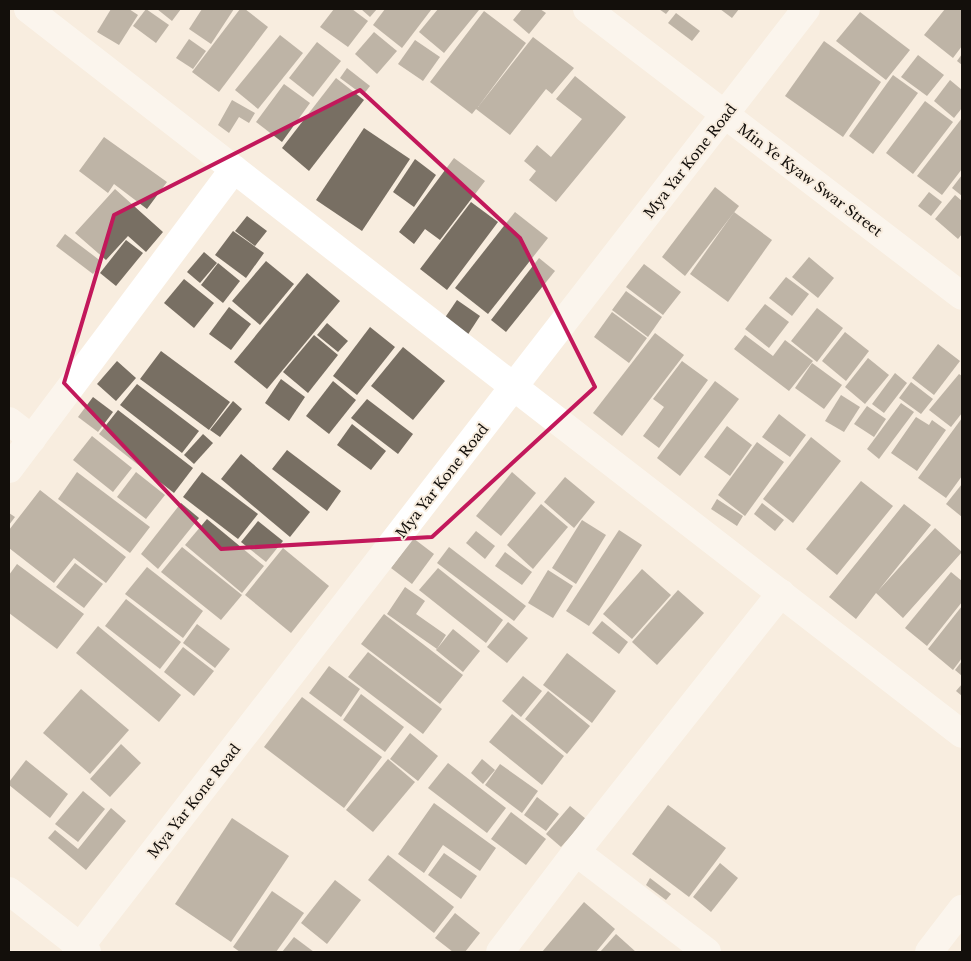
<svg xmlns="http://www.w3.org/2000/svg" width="971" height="961" viewBox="0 0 971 961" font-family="'Libre Baskerville',serif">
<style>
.building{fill:#786f63}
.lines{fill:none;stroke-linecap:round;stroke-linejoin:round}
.minor{stroke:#fff;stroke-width:28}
.marked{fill:none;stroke:#c2185b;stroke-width:4;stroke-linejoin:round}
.labels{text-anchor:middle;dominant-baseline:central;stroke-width:4;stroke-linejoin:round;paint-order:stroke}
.street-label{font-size:14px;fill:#130f0b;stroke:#f8eddf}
</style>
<rect width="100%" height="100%" fill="#f8eddf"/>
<g class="building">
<polygon points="111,9 129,9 138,15 119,45 97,32"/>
<polygon points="146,9 169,25 156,43 133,26"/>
<polygon points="157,9 181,9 172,21"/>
<polygon points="202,9 234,9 211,44 189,29"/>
<polygon points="240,9 245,9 268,27 219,92 192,72"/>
<polygon points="334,9 352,9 368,21 348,47 320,27"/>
<polygon points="361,9 377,9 370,17"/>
<polygon points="385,9 430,9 431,10 402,48 373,25"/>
<polygon points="438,9 477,9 479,10 444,53 419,32"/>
<polygon points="522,9 540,9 546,13 529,34 513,20"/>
<polygon points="659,9 670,9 666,14"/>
<polygon points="720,9 739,9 732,18"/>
<polygon points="945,9 962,9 962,46 953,58 924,35"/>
<polygon points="484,11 526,43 478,107 533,37 574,68 552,94 546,89 510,135 476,109 472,114 430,82"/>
<polygon points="860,12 910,50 886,80 836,41"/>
<polygon points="676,13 700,31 692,41 668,23"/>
<polygon points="374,32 397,51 377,74 355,54"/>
<polygon points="280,35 303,53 258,109 235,90"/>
<polygon points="189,39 206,51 193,69 176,58"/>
<polygon points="415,40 440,57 423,81 398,64"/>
<polygon points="824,41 881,82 843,137 785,96"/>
<polygon points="317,42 341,61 313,97 289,78"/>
<polygon points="962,54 962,65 957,61"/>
<polygon points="918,55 944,75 927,96 901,77"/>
<polygon points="347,68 370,86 363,95 340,78"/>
<polygon points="893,75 918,93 873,154 849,136"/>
<polygon points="575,76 626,117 556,202 529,180 536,171 524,161 537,145 551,157 582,119 556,99"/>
<polygon points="336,78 364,100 309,171 282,148"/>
<polygon points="950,80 962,90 962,108 954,118 934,101"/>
<polygon points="284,84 310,103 282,142 256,122"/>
<polygon points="232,100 255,113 249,123 239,117 229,133 218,125"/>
<polygon points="925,101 953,122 913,174 886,153"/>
<polygon points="962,118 962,169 942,195 917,176"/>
<polygon points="364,128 410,159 362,231 316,200"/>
<polygon points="104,137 167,182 147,209 114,184 108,193 79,171"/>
<polygon points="454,158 485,181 440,240 425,229 414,244 399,232"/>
<polygon points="415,159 436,175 414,207 393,192"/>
<polygon points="962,175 962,196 952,188"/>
<polygon points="715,187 739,206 685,276 662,257"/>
<polygon points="115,189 163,232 146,252 128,236 106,260 75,233"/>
<polygon points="929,192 942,202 931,216 918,206"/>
<polygon points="955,195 962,201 962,234 958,239 935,219"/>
<polygon points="471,202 498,222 447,290 420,269"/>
<polygon points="515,212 548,238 488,314 455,288"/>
<polygon points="734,212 772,240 728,302 690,274"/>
<polygon points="247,216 267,231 255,246 235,231"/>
<polygon points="233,231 264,253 246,278 215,255"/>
<polygon points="65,234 102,262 93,274 56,246"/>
<polygon points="126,240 143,253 116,286 100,273"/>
<polygon points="204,252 217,263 200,283 187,272"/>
<polygon points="809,257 834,278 818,298 792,277"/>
<polygon points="539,258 555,271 506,332 491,320"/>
<polygon points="266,261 294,284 260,325 232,301"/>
<polygon points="218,263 240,281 223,303 201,285"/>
<polygon points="644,264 681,292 663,315 626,287"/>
<polygon points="307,273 340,301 267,389 234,362"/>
<polygon points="786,277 809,294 792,316 769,298"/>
<polygon points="184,279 214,303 194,328 164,303"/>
<polygon points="626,291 662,317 648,337 612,310"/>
<polygon points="457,300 480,316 465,339 442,322"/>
<polygon points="765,304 789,322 769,348 745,329"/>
<polygon points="229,307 251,324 231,350 209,334"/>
<polygon points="817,308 843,328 817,362 791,341"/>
<polygon points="612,312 647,338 629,363 594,337"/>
<polygon points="327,323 348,341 338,352 317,335"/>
<polygon points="370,327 395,347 357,395 333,376"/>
<polygon points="845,332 869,351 846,381 822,361"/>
<polygon points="655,333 684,355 622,436 593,413"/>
<polygon points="314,335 338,355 308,393 283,372"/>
<polygon points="745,335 773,356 785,340 813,361 789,391 734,349"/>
<polygon points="938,344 960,361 934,395 912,378"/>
<polygon points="403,347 445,381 413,420 371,386"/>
<polygon points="161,351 230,402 209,430 140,379"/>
<polygon points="868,358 889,375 865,404 845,387"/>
<polygon points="117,361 136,378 116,401 97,384"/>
<polygon points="682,361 708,380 659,448 643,436 664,407 653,399"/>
<polygon points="812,363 842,385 824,409 795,388"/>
<polygon points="895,373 907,383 884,413 872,404"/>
<polygon points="959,374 962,376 962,413 951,427 929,410"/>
<polygon points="281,379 305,397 289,421 265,403"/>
<polygon points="333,381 356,400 329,434 306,416"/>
<polygon points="715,381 739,399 680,476 657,458"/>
<polygon points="911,382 933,399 921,414 899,398"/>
<polygon points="137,384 199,431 182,453 120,405"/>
<polygon points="841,395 860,407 844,432 825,421"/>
<polygon points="93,397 113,412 98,432 78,417"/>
<polygon points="367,399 413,434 398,454 351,418"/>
<polygon points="233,401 242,409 220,437 210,430"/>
<polygon points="901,403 914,412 879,459 867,449"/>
<polygon points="867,406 886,419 874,437 854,424"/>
<polygon points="118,410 193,468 174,493 99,434"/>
<polygon points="779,414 806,435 790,457 762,437"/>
<polygon points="916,417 929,425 932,420 946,430 917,471 891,453"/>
<polygon points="962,418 962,476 946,498 918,478"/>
<polygon points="352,424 386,451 371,470 337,445"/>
<polygon points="727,426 752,445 730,476 704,457"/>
<polygon points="203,434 213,443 194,464 184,455"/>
<polygon points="92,436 132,468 113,492 73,460"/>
<polygon points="811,437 841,461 793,523 763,499"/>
<polygon points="757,442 784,462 745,516 718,495"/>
<polygon points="287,450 341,491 327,511 272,469"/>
<polygon points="241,454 310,512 290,537 221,479"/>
<polygon points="77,472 150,527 130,553 58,499"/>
<polygon points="136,472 165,495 146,519 117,497"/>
<polygon points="202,472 258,514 238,539 183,497"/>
<polygon points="512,472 536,493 501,536 476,516"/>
<polygon points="565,477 595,502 574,528 544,502"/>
<polygon points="861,481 893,506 837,575 806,549"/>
<polygon points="962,484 962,517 946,504"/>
<polygon points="40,490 126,557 106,583 74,558 54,583 9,548 9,530"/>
<polygon points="717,499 743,516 737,526 711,509"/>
<polygon points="181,503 199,518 158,569 141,554"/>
<polygon points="762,503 784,520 775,531 754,514"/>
<polygon points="541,504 568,527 533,569 507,545"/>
<polygon points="904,504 931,525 878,591 935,528 962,552 903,618 876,593 856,619 829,597"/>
<polygon points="9,513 15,517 9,525"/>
<polygon points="207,519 264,566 242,593 185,545"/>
<polygon points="582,520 606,535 576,584 552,568"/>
<polygon points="258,521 283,541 266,562 241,542"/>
<polygon points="619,530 642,545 589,626 566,611"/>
<polygon points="476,531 495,546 485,559 466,543"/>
<polygon points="413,538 434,554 412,584 391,568"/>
<polygon points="182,547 242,595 221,620 161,572"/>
<polygon points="449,547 526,606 514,621 437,563"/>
<polygon points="283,548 329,586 291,633 245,595"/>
<polygon points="505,552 532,572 522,585 495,566"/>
<polygon points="75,563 103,584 84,608 56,587"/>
<polygon points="17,564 84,614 57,649 9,613 9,575"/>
<polygon points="147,567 203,611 183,638 125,594"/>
<polygon points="438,568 503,620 486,643 419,590"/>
<polygon points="642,569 671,595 632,639 603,614"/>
<polygon points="548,570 573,586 553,618 528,603"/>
<polygon points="951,572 962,581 962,602 927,646 905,628"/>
<polygon points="405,587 425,601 416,614 446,635 437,649 387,614"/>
<polygon points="678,590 704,613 657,665 632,642"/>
<polygon points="126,599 181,642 160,669 105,626"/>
<polygon points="962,606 962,658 953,670 928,649"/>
<polygon points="384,614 463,675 440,704 361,644"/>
<polygon points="602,621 628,642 619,654 592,633"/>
<polygon points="508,622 528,638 507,663 487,647"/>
<polygon points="197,624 230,649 215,668 183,643"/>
<polygon points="98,626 181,695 159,722 76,653"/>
<polygon points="453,629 480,651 463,672 436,650"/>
<polygon points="183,647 214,671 194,696 164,672"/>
<polygon points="368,652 442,709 423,734 348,677"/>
<polygon points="567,653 616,691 592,723 543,685"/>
<polygon points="962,661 962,676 955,670"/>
<polygon points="329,666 360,689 341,717 309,693"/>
<polygon points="523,676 542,691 521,717 502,701"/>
<polygon points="962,684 962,696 956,691"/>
<polygon points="81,689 129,730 90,774 43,733"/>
<polygon points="548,691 590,726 567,754 525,719"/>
<polygon points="361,694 404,727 385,752 343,720"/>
<polygon points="302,697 382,757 344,808 264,747"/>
<polygon points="512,714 564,756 542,785 489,742"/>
<polygon points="410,733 438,756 418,781 390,759"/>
<polygon points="121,744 141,763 110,797 90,779"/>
<polygon points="388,759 415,782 373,832 346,810"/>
<polygon points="482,759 495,770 483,784 471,773"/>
<polygon points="26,760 68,794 50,818 9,785 9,782"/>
<polygon points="448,763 506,808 487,833 428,788"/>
<polygon points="500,764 538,791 522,813 485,785"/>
<polygon points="83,791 105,809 78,842 55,824"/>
<polygon points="537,797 559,814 546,831 524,815"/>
<polygon points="434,803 496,848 480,871 443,845 424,873 398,854"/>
<polygon points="668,805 726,848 689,897 632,854"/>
<polygon points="570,806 586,819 561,847 546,834"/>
<polygon points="111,808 126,821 86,870 48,838 55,830 78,849"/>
<polygon points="511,812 546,839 526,865 491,839"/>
<polygon points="232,818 289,856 231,942 175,904"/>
<polygon points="444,853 477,876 461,899 428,875"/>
<polygon points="388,855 454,907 434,933 368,880"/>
<polygon points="720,863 738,878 711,912 693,897"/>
<polygon points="650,878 671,894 666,900 646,885"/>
<polygon points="335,880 361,900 327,944 301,923"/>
<polygon points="272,891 304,913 276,952 240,952 233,947"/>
<polygon points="584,902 615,929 596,952 542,952"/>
<polygon points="455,913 480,933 465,952 453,952 435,938"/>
<polygon points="616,934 636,952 600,952"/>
<polygon points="294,937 314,952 282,952"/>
</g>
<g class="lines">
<g class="minor">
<polyline points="28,9 514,387 962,734"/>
<polyline points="587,9 962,296"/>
<polyline points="9,421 32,439"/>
<polyline points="9,469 234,169"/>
<polyline points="576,852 707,952"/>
<polyline points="9,891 87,952"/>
<polyline points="76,952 806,9"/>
<polyline points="500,952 576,852 781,593"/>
<polyline points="929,952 962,909"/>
</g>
</g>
<path d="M0 0H971V961H0ZM 360,90 L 520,238 L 595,387 L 432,537 L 221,549 L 64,383 L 114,215 Z" fill="#f8eddf" fill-opacity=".55" fill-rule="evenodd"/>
<path class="marked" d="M 360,90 L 520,238 L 595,387 L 432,537 L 221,549 L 64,383 L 114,215 Z"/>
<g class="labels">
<g class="street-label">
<text transform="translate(690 161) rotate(-52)">Mya Yar Kone Road</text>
<text transform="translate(810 180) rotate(37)">Min Ye Kyaw Swar Street</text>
<text transform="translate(442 481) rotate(-52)">Mya Yar Kone Road</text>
<text transform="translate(194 801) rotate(-52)">Mya Yar Kone Road</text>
</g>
</g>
<rect width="971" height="961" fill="none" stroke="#130f0b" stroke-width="20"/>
</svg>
